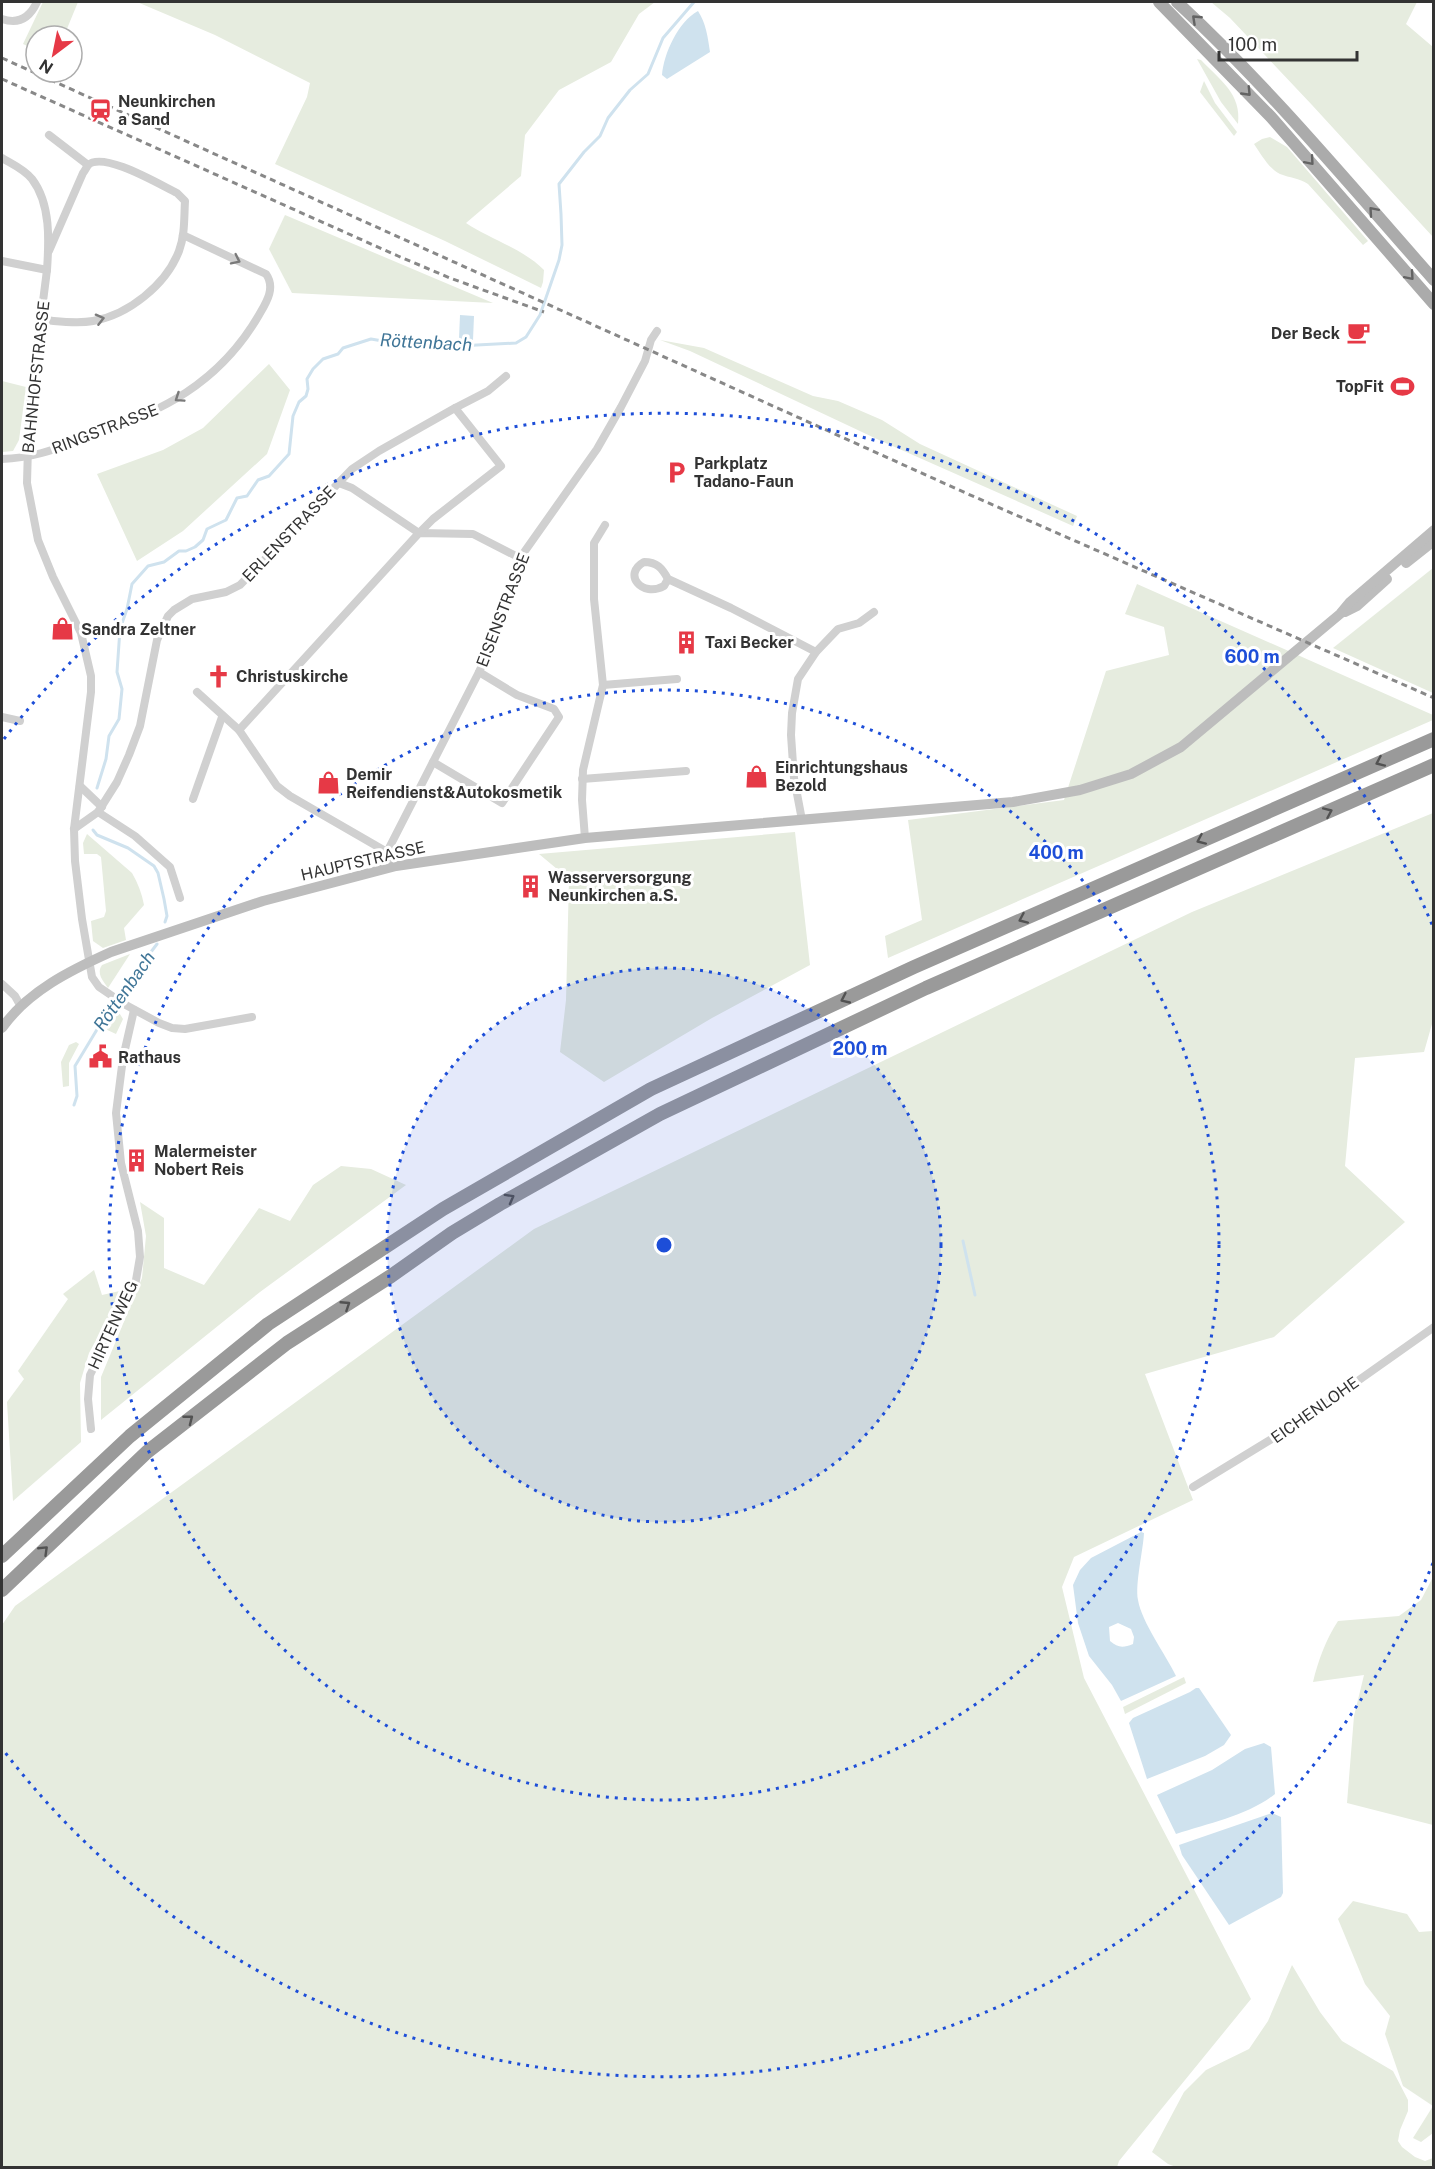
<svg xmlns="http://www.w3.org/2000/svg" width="1435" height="2169" viewBox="0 0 1435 2169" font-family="'Public Sans',sans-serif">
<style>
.green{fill:#e6ecdf}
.water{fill:#cfe2ee;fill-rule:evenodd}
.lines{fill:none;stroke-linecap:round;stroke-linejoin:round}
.stream{stroke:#cfe2ee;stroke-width:3}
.minor{stroke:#d0d0d0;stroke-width:8}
.secondary{stroke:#bdbdbd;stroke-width:10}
.primary{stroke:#ababab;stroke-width:12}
.motorway{stroke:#9a9a9a;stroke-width:14}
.rail{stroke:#888;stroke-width:3;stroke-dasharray:6 4.5;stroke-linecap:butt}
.oneway{stroke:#636363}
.oneway2{stroke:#7a7a7a}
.oneway3{stroke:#525252}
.ring{fill:none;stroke:#1d4ed8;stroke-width:3;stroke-dasharray:3 6}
.labels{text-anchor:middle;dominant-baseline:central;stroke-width:6;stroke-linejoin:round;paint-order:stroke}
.poi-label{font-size:16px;font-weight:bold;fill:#333;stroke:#fff;text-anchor:start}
.street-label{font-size:16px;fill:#333;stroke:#fff}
.water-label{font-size:18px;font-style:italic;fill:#3f7597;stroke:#fff}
.centre{fill:#1d4ed8;stroke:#fff;stroke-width:3}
.ring-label{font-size:18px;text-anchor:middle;font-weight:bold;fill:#1d4ed8;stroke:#fff;stroke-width:6;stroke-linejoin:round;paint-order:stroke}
</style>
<rect width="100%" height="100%" fill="#fff"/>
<g class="green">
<polygon points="43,2 78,2 64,36 36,36 36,50 23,44"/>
<path d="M 137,2 L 655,2 L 639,14 L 611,62 L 559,90 L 525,135 L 521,176 L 466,223 C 490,239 525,250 544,270 L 543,282 L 541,288 L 445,241 L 275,164 L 307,97 L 310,83 L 215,35 Z"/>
<polygon points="1211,2 1417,2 1406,24 1433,47 1433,237 1312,105 1230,18"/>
<path d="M 1197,59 L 1201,60 C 1220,80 1242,94 1238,124 L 1221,102 Z"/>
<polygon points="1204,81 1215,103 1237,132 1234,136 1200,92"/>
<path d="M 1270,137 L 1287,147 L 1368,241 L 1363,245 L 1308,184 C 1299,178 1290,178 1280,174 C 1269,169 1261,154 1254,144 L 1262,139 Z"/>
<polygon points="285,215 493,303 292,293 269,249"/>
<polygon points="660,340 704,348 813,396 838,401 882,420 920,444 1077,516 1073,526 879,440 690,351"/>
<polygon points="269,364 290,390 267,454 183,531 137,561 97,474 163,450 203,428"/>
<polygon points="2,381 26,387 19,440 13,451 2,452"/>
<polygon points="1433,568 1433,693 1333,648"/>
<polygon points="1137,584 1433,715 1433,720 888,958 885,936 922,920 908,820 1064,800 1106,671 1169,655 1164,627 1125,614"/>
<polygon points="1433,813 1434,1017 1424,1052 1355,1058 1345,1166 1405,1222 1274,1337 1145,1374 1193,1500 1074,1557 1062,1587 1084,1678 1251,1999 1119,2161 1117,2167 2,2167 2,1625 15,1606 534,1229 1192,912"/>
<polygon points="795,832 810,965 712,1018 604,1082 560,1052 566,1000 569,879 539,854"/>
<path d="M 87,834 L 132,873 C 138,883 142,894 144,905 L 124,928 L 126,940 L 103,948 L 93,941 L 91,921 L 104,917 L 106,911 L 101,857 L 97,854 L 84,854 L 83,843 Z"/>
<path d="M 130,954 L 108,988 C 103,981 96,973 102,965 Z"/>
<polygon points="118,1011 123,1019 116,1034 103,1028 112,1013"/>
<polygon points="76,1042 79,1044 69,1063 69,1086 63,1087 61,1062 69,1045"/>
<polygon points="341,1166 371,1169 406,1185 260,1292 101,1420 101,1377 142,1278 146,1236 140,1202 164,1218 164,1268 204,1285 259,1208 290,1221 313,1185"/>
<polygon points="94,1270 102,1295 124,1290 89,1353 80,1383 81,1442 13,1501 7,1402 24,1379 18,1371 68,1299 63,1294"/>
<path d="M 1433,1577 L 1433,1825 L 1347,1803 L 1354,1716 L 1364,1675 L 1313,1682 C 1318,1661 1326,1639 1338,1621 L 1399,1616 L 1421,1600 Z"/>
<polygon points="1184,1677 1186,1683 1125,1714 1123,1707"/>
<polygon points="1353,1901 1407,1914 1419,1932 1433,1931 1433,2133 1421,2142 1413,2138 1433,2106 1403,2086 1385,2034 1390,2016 1365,1984 1338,1919"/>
<polygon points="1292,1965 1320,2012 1342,2041 1393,2071 1408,2100 1408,2111 1400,2130 1398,2141 1402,2147 1415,2157 1425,2161 1433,2158 1433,2167 1176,2167 1168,2164 1152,2152 1184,2092 1206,2070 1249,2049 1268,2021"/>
</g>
<g class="water">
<path d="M 698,11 C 706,23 708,38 710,52 L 667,79 L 662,75 C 664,53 678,22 698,11 Z"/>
<polygon points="460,315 474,316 473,340 459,339"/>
<path d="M 1141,1532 L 1144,1533 C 1143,1551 1135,1584 1138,1600 C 1142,1623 1165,1653 1176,1676 L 1121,1701 L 1112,1685 L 1089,1656 L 1078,1623 L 1073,1585 L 1080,1570 L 1091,1558 ZM 1118,1623 L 1131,1629 L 1134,1637 L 1133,1644 C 1123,1648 1118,1648 1110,1641 L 1109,1627 Z"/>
<polygon points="1196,1688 1199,1688 1231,1735 1224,1745 1205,1756 1147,1779 1129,1723 1133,1718 1190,1692"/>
<path d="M 1264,1743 L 1271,1747 L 1275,1794 C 1247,1816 1209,1823 1176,1834 L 1157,1795 L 1212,1770 L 1245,1749 Z"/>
<polygon points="1272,1813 1281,1817 1283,1893 1281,1897 1229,1925 1182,1855 1179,1845"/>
</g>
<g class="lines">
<g class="stream">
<polyline points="97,788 106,759 109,736 119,719 122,689 117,672 120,629 127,609 132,584 148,566 164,562 179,551 186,551 195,547 203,540 207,529 226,520 237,498 247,496 258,480 269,476 289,454 293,416 299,402 306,396 308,389 307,379 313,369 323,359 338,354 343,348 371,339 400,344 437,343 458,346 516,343 526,337 540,315 559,260 562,245 561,214 559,184 584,152 600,136 608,118 630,90 648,74 663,38 694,2"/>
<polyline points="93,830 97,835 128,848 154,866 158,873 164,899 167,916 165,922"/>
<polyline points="74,1105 77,1096 75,1066 116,998 157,944"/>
<polyline points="963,1241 975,1295"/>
</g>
<g class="minor">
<path d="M 2,19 C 19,25 30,17 37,2"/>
<polyline points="49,135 88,165"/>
<path d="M 2,158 C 12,164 24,169 32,179 C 51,204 49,241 47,270 L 29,411 L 27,483 L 38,540 L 53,577 L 81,633 L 91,676 L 91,692 L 74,829 L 75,861 L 82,919 L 92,977 L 99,987 L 124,1004 L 159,1023 L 172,1028 L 185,1029 L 252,1017"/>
<polyline points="2,261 47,270"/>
<path d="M 42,320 C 58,321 76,324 93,321 C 128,315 166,285 179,251 C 185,235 184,218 185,201 L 177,193 C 160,185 104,151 88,165 C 88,165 84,172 83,173 L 49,251"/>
<polyline points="455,408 488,391 506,376"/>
<path d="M 2,459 C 35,458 58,448 89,437 C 161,412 219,384 259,315 C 266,303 276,288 266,274 L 183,235"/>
<path d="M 668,579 L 664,586 C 642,598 622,574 644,562 C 657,562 662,568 668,579 L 731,608 L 816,652"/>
<polyline points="603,685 677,679"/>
<polyline points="197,692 239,730 277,786 290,796 387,852"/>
<polyline points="2,717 20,721"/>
<polyline points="239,730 419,533 473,534 520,558"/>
<polyline points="433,762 502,803 559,717 554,709 517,695 479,672"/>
<polyline points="582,779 686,771"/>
<polyline points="80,786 102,807"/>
<polyline points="193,799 222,717"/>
<polyline points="98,812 135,836 170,867 180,898"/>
<polyline points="802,820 794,778 791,735 792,713 798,679 816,652 838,629 859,623 874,612"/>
<polyline points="74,829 98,812 117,782 129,755 140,726 157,640 168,616 174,610 192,599 226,592 240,585 352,469 379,451 455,408 501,466 433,519 419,533 352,488 339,483"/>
<polyline points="585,838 582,800 583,770 603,685 594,599 594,543 605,525"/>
<polyline points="396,866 387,852 479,672 497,631 520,558 597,449 621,407 645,361 651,340 657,331"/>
<polyline points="2,984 15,996 20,1005"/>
<polyline points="91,1429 88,1399 90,1375 135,1286 140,1257 138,1231 121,1163 116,1113 123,1058 134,1010"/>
<polyline points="1193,1487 1301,1421 1434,1327"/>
</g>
<g class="secondary">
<polyline points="1406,563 1434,541"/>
<polyline points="1345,612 1357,606 1387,579"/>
<path d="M 2,1028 C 28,991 71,970 111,952 L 263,901 L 396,866 L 585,838 L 1013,802 L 1080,790 L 1131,774 L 1181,747 L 1340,614 L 1350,602 L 1434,530"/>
</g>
<g class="primary">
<polyline points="1159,2 1271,117 1434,304"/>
<path d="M 1177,2 C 1269,87 1350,185 1434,280"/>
</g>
<g class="motorway">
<polyline points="2,1556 130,1436 268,1324 443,1209 651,1089 914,967 1434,739"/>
<polyline points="2,1590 147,1452 287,1343 391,1276 452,1233 500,1204 660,1114 926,988 1434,765"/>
</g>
<g class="rail">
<polyline points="2,58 968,494 1434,698"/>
<polyline points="2,79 398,256 450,278 544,312"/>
</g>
</g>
<defs><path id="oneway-chevron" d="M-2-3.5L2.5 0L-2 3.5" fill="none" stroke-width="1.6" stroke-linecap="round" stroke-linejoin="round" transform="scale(1.5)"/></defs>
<g class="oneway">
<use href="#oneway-chevron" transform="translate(1196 19) rotate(-137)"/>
<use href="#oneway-chevron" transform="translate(1247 92) rotate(46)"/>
<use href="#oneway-chevron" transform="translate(1310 161) rotate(49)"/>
<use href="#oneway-chevron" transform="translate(1373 211) rotate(-131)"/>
<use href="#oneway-chevron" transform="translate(1410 276) rotate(49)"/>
</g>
<g class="oneway2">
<use href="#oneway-chevron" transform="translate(236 260) rotate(26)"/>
<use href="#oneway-chevron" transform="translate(100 319) rotate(-14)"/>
<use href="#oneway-chevron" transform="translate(179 398) rotate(146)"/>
</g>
<g class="oneway3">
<use href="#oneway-chevron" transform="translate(1380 762) rotate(156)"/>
<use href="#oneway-chevron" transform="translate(1328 812) rotate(-24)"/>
<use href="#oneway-chevron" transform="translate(1201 840) rotate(156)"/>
<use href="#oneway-chevron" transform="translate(1023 919) rotate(156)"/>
<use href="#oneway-chevron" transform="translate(845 999) rotate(155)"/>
<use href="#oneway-chevron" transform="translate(510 1198) rotate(-29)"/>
<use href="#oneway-chevron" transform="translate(346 1305) rotate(-33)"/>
<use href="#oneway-chevron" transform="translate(189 1419) rotate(-38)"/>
<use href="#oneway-chevron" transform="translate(44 1550) rotate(-44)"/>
</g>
<circle cx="664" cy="1245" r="277" fill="#1d4ed8" fill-opacity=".12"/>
<g class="ring">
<circle cx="664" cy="1245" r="277"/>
<circle cx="664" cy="1245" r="555"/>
<path d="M1433 1563A832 832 0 0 1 4 1751M4 739A832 832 0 0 1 1433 927"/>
</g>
<defs>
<symbol id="station-bare" viewBox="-9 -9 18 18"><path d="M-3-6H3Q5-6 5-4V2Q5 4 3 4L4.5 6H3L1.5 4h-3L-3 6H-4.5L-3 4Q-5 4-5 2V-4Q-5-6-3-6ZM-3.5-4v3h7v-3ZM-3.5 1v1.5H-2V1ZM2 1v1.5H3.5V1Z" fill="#e63946" stroke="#fff" stroke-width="2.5" paint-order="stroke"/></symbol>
<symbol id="cafe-bare" viewBox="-9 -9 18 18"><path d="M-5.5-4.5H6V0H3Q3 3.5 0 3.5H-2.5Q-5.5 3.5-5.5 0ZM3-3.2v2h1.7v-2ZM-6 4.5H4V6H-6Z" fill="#e63946" stroke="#fff" stroke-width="2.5" paint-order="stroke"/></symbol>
<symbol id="stadium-bare" viewBox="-9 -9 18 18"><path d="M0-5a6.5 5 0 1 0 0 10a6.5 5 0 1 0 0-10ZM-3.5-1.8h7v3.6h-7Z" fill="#e63946" stroke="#fff" stroke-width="2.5" paint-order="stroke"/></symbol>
<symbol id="parking-bare" viewBox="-9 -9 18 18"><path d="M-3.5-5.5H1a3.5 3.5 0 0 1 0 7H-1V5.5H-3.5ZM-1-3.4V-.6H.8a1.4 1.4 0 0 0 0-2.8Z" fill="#e63946" stroke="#fff" stroke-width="2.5" paint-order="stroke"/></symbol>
<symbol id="shop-bare" viewBox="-9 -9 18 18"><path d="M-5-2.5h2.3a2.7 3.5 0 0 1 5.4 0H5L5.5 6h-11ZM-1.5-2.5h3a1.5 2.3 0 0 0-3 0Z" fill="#e63946" stroke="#fff" stroke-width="2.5" paint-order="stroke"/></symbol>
<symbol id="building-bare" viewBox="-9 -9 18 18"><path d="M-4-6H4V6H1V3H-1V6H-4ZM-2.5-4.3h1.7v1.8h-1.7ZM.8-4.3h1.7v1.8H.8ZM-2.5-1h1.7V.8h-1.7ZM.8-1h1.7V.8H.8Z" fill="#e63946" stroke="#fff" stroke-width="2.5" paint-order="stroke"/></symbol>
<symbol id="church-bare" viewBox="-9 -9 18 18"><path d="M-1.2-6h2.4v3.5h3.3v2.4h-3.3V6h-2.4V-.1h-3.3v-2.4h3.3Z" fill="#e63946" stroke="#fff" stroke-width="2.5" paint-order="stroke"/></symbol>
<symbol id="civic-bare" viewBox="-9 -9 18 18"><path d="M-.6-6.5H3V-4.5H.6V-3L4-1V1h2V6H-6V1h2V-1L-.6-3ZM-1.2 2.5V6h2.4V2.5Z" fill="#e63946" stroke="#fff" stroke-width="2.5" paint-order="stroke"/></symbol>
</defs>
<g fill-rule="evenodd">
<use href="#station-bare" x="84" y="94" width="33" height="33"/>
<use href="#cafe-bare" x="1342" y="316" width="33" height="33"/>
<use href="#stadium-bare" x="1386" y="370" width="33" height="33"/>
<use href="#parking-bare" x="660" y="456" width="33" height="33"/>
<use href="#shop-bare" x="46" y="612" width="33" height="33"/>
<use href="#building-bare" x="670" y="626" width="33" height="33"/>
<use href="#church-bare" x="202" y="660" width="33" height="33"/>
<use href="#shop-bare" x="740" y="760" width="33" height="33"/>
<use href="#shop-bare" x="312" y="766" width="33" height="33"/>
<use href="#building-bare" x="514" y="870" width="33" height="33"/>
<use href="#civic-bare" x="84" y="1040" width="33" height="33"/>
<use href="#building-bare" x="120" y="1144" width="33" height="33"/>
</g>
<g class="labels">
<g class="poi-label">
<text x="118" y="101">Neunkirchen<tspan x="118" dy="18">a Sand</tspan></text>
<text x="1340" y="333" text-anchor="end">Der Beck</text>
<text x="1384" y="386" text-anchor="end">TopFit</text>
<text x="694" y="463">Parkplatz<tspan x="694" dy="18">Tadano-Faun</tspan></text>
<text x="81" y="629">Sandra Zeltner</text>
<text x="705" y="642">Taxi Becker</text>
<text x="236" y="676">Christuskirche</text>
<text x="775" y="767">Einrichtungshaus<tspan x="775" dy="18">Bezold</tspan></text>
<text x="346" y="774">Demir<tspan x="346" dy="18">Reifendienst&amp;Autokosmetik</tspan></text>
<text x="548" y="877">Wasserversorgung<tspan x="548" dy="18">Neunkirchen a.S.</tspan></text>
<text x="118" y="1057">Rathaus</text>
<text x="154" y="1151">Malermeister<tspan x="154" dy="18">Nobert Reis</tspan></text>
</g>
<g class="street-label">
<text transform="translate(36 377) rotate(-84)">BAHNHOFSTRASSE</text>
<text transform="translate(105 429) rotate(-21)">RINGSTRASSE</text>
<text transform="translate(289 534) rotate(-46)">ERLENSTRASSE</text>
<text transform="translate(503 610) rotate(-69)">EISENSTRASSE</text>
<text transform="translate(363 861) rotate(-13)">HAUPTSTRASSE</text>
<text transform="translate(113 1325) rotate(-65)">HIRTENWEG</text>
<text transform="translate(1315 1410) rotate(-35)">EICHENLOHE</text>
</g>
<g class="water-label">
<text transform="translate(426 342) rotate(3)">Röttenbach</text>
<text transform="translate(124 991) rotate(-55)">Röttenbach</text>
</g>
</g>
<circle cx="664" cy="1245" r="9" class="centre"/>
<g class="ring-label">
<text x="1252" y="663">600 m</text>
<text x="1056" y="859">400 m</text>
<text x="860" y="1055">200 m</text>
</g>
<rect width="1435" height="2169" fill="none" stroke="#333333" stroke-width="6"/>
<g transform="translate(54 54) rotate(212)"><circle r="28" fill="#ffffff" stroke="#adadad" stroke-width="1.5"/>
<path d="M0-4.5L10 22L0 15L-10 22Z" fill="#e63946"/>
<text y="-9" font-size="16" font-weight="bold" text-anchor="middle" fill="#333333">N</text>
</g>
<path d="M1219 51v9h138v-9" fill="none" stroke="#333333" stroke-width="3"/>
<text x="1228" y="51" font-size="18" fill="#333333" stroke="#ffffff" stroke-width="4.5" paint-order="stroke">100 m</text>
</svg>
